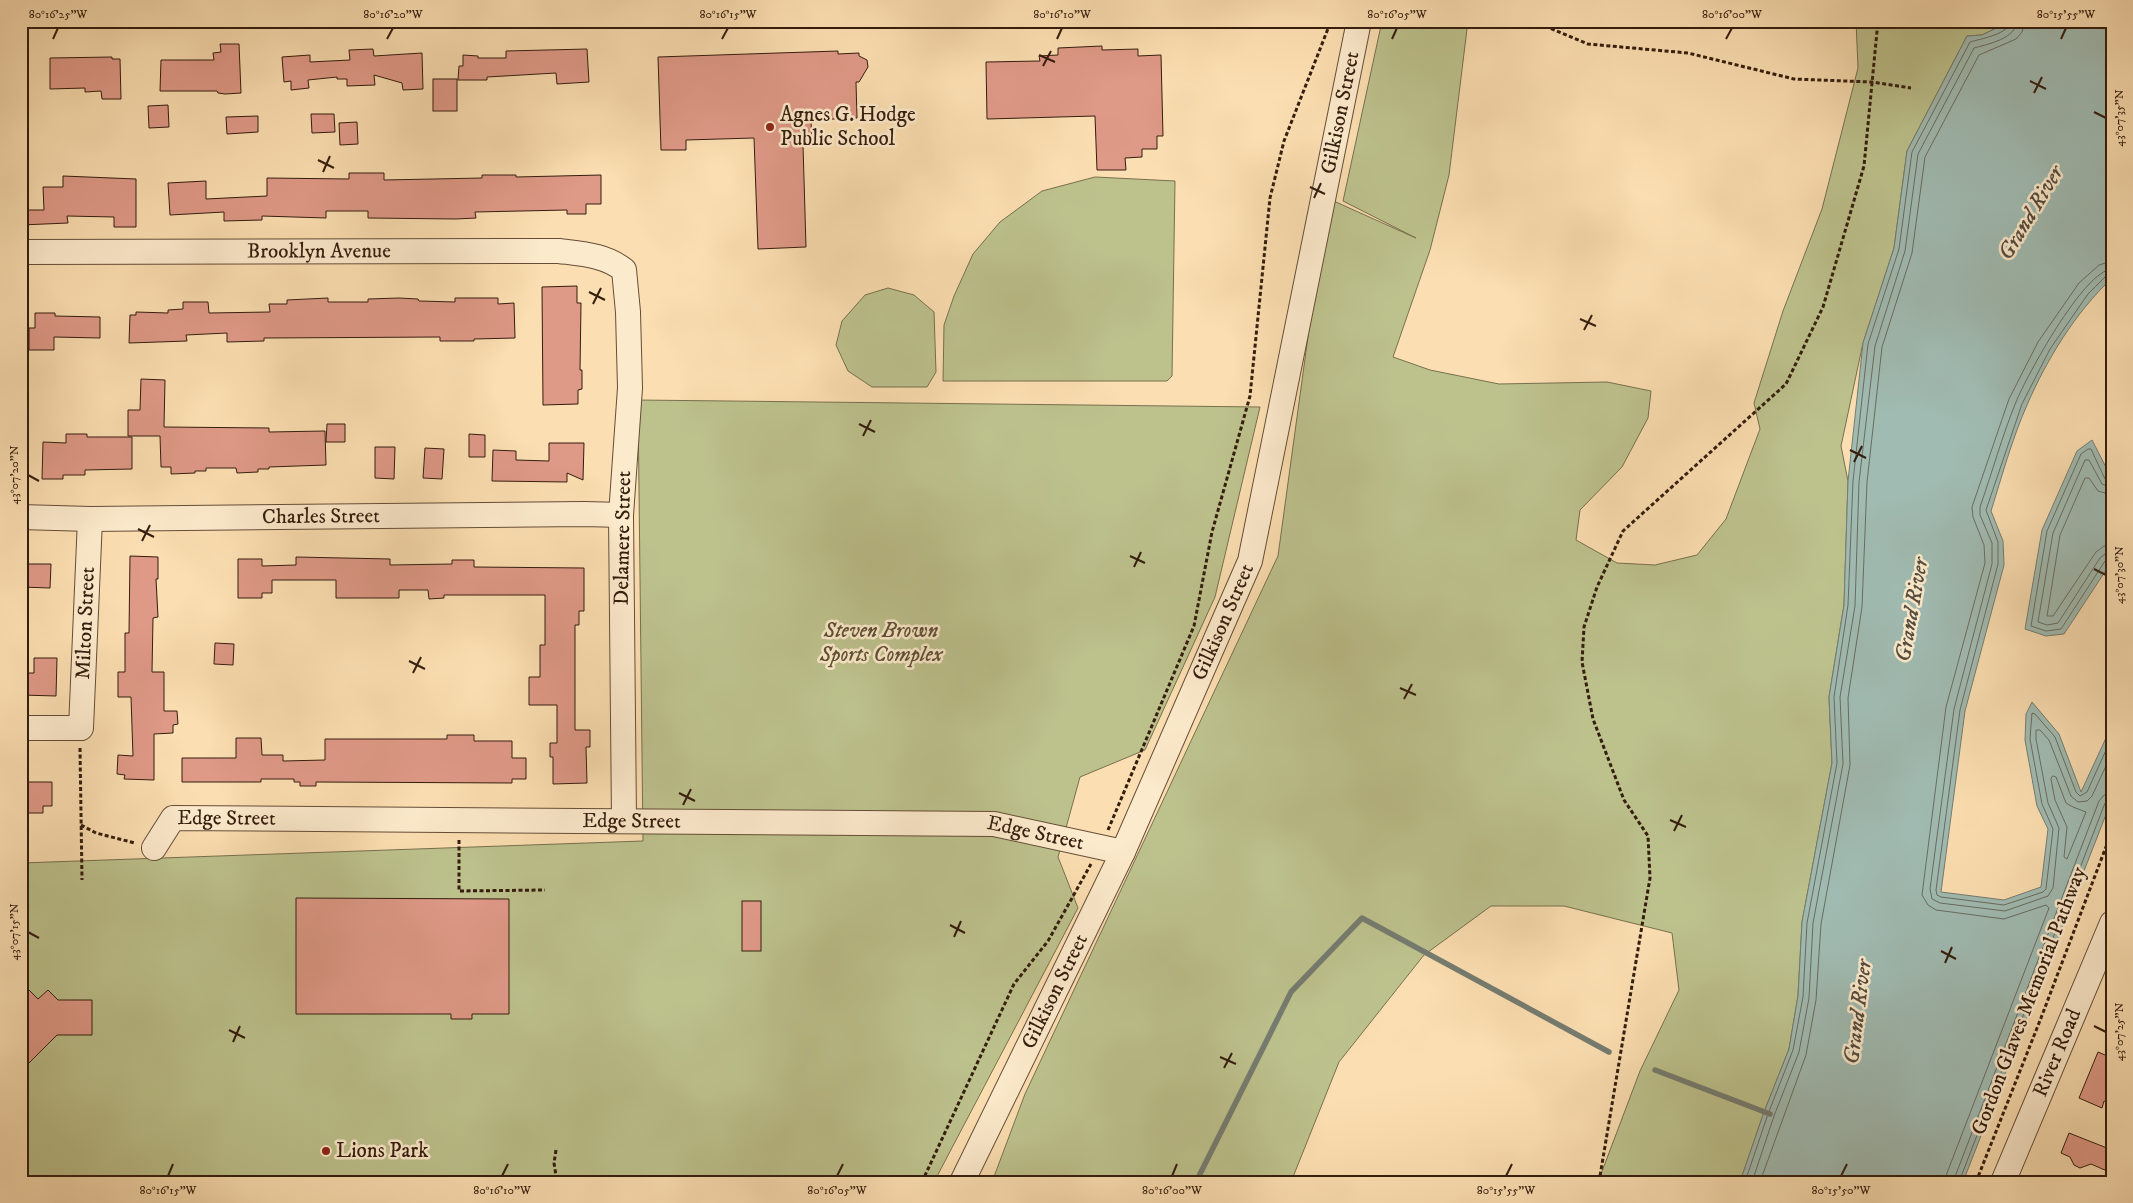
<svg xmlns="http://www.w3.org/2000/svg" width="2133" height="1203" viewBox="0 0 2133 1203" font-family="'IM FELL DW Pica',serif">
<style>
.green{fill:#bdc28d;stroke:#78704e}
.water{fill:#a0bbb2;stroke:#757c70}
.lines{fill:none;stroke-linecap:round;stroke-linejoin:round}
.shore{stroke:#6a6c60;stroke-width:1}
.stream{stroke:#757c70;stroke-width:5.5}
.building{fill:#df9987;stroke:#341d0e}
.minor-casing{stroke:#664d37;stroke-width:26}
.path{stroke:#341d0e;stroke-width:3;stroke-dasharray:4 2.5;stroke-linecap:butt}
.minor{stroke:#fceacc;stroke-width:24}
.ticks{fill:none;stroke:#341d0e;stroke-width:2}
.poi-dot{fill:#8f2418;stroke:#fceacc;stroke-width:2}
.labels{text-anchor:middle;dominant-baseline:central;stroke-width:5;stroke-linejoin:round;paint-order:stroke}
.street-label{font-size:21px;fill:#341d0e;stroke:#fceacc}
.poi-label{font-size:21px;fill:#341d0e;stroke:#fceacc;text-anchor:start}
.park-label{font-size:21px;font-style:italic;fill:#5d4f34;stroke:#fceacc}
.water-label{font-size:22px;font-style:italic;fill:#544c3f;stroke:#fceacc}
.neatline{fill:none;stroke:#341d0e;stroke-width:2}
.ticks-label{font-size:12px;text-anchor:middle;fill:#341d0e}
</style>
<rect width="100%" height="100%" fill="#fbdeb1"/>
<filter id="stains"><feTurbulence type="fractalNoise" baseFrequency=".004" numOctaves="4"/><feColorMatrix values="0 0 0 0 .2 0 0 0 0 .09 0 0 0 0 .02 0 0 0 .5 -.17"/></filter>
<radialGradient id="worn" r=".72"><stop offset=".6" stop-color="#630" stop-opacity="0"/><stop offset="1" stop-color="#630" stop-opacity=".3"/></radialGradient>
<g class="green">
<polygon points="1382,21 1468,21 1449,175 1430,250 1393,357 1430,370 1499,384 1607,382 1651,391 1648,418 1622,467 1580,510 1576,540 1617,563 1655,565 1697,555 1726,519 1760,429 1754,403 1783,311 1822,209 1858,68 1856,21 2011,21 1982,35 1967,36 1907,151 1894,248 1863,343 1841,446 1848,481 1844,605 1829,697 1832,763 1802,922 1798,996 1789,1049 1764,1112 1740,1182 1598,1182 1640,1071 1679,990 1672,933 1564,906 1491,906 1424,955 1339,1062 1291,1182 992,1182 1025,1094 1278,556 1327,198 1416,238 1343,201"/>
<polygon points="1095,177 1175,181 1172,376 1167,381 943,381 944,325 954,296 973,254 1000,222 1042,191"/>
<polygon points="888,288 914,295 934,312 936,372 927,387 872,387 848,371 836,345 842,321 865,295"/>
<polygon points="638,400 1260,407 1215,597 1145,750 1080,777 1058,857 1078,908 934,1182 21,1182 21,863 643,841"/>
</g>
<g class="water">
<path d="M 2011,21 L 2112,21 L 2112,278 C 2075,313 2047,359 2027,405 C 2012,439 2002,476 1991,511 L 2003,541 L 2004,565 L 1965,711 L 1941,892 L 2004,900 L 2041,887 L 2048,829 L 2037,806 L 2025,740 L 2026,714 L 2032,702 L 2059,734 L 2081,792 L 2112,725 L 2112,799 L 1963,1182 L 1740,1182 L 1764,1112 L 1789,1049 L 1798,996 L 1802,922 L 1832,763 L 1829,697 L 1844,605 L 1848,481 L 1863,343 L 1894,248 L 1907,151 L 1967,36 L 1982,35 Z"/>
<polygon points="2092,440 2112,479 2112,561 2064,634 2046,636 2025,629 2042,530 2077,451"/>
</g>
<g class="lines">
<g class="shore">
<path d="M 2112,269 C 2084,270 2026,377 2016,402 C 2002,436 1992,473 1980,507 L 1980,515 L 1992,543 L 1992,564 L 1954,709 L 1930,889 L 1932,899 L 1940,903 L 2005,911 L 2048,896 L 2053,888 L 2059,828 L 2048,803 L 2036,739 L 2036,730 L 2040,730 L 2049,740 L 2071,796 L 2078,802 L 2087,801 L 2092,796 L 2112,753"/>
<polyline points="2112,275 2106,276 2088,294 2050,349 2022,404 1986,510 1998,542 1998,564 1960,710 1936,890 1937,895 1941,897 2004,905 2043,892 2046,889 2053,829 2042,804 2030,739 2032,713 2035,714 2055,737 2076,792 2080,796 2087,792 2112,737"/>
<polyline points="2112,481 2105,479 2091,449 2088,449 2081,454 2047,531 2031,626 2046,631 2061,629 2105,561 2112,559"/>
<polyline points="2112,488 2102,484 2089,460 2085,460 2053,533 2038,622 2047,625 2058,623 2100,558 2105,554 2112,553"/>
<polyline points="2112,495 2098,491 2089,478 2085,478 2060,535 2047,616 2053,616 2096,552 2104,546 2112,545"/>
<polygon points="2053,776 2056,777 2066,803 2073,807 2086,812 2067,859 2064,857 2067,827 2055,800 2051,779"/>
<path d="M 1745,1182 L 1768,1114 L 1793,1050 L 1803,997 L 1807,923 L 1837,763 L 1834,697 L 1848,605 L 1853,481 L 1868,344 L 1899,249 L 1912,152 L 1970,42 C 1980,39 2010,34 2011,21"/>
<path d="M 1752,1182 L 1774,1116 L 1799,1052 L 1809,998 L 1813,923 L 1843,764 L 1840,697 L 1855,606 L 1859,482 L 1875,346 L 1905,251 L 1918,154 L 1974,48 C 1988,44 2016,39 2017,21"/>
<polyline points="1760,1182 1806,1055 1816,1000 1821,924 1850,765 1848,698 1862,607 1867,482 1882,347 1912,253 1925,157 1979,55 2016,39 2022,32 2025,21"/>
<polyline points="1945,1182 1947,1173 2049,908 2046,905 2004,919 1936,910 1928,905 1922,895 1946,707 1985,563 1984,545 1973,517 1972,507 2009,399 2038,342 2079,283 2099,265 2112,261"/>
<polyline points="1953,1182 2099,801 2104,795 2112,793"/>
<polyline points="1959,1182 2105,803 2112,799"/>
</g>
<g class="stream">
<polyline points="1655,1070 1770,1114"/>
<polyline points="1196,1182 1291,992 1362,918 1609,1052"/>
</g>
</g>
<g class="building">
<polygon points="220,44 239,44 241,93 225,94 218,93 217,91 160,91 161,60 214,60 213,53 221,52"/>
<polygon points="1102,46 1102,50 1138,49 1138,56 1161,55 1163,136 1157,136 1157,149 1142,149 1142,157 1125,158 1126,170 1097,170 1095,116 987,119 986,62 1040,61 1039,56 1058,55 1058,48"/>
<polygon points="373,49 374,56 422,53 423,89 403,90 402,83 374,75 375,85 347,86 347,79 337,79 337,77 308,80 309,88 291,90 291,81 284,82 282,57 310,55 310,62 350,60 349,50"/>
<polygon points="587,49 589,82 557,84 556,73 487,77 487,80 458,80 459,66 463,66 463,55 478,56 478,58 506,58 506,51"/>
<polygon points="838,51 838,54 859,53 859,56 867,60 868,67 859,82 856,82 857,118 811,120 812,145 803,145 806,247 758,249 754,138 686,140 686,150 661,150 658,57"/>
<polygon points="112,57 112,59 120,59 121,99 102,99 101,91 85,92 85,88 50,89 50,58"/>
<rect x="433" y="79" width="24" height="32"/>
<polygon points="168,105 169,127 149,128 148,106"/>
<polygon points="311,114 334,114 335,132 312,133"/>
<polygon points="258,116 258,132 227,134 226,117"/>
<polygon points="357,122 358,144 340,145 339,123"/>
<polygon points="349,173 384,173 384,180 482,178 482,175 516,175 516,177 601,175 601,204 586,204 586,214 567,214 567,210 475,212 476,218 456,219 368,218 368,211 326,211 326,218 262,216 262,220 224,221 224,212 170,215 168,183 206,181 206,199 267,196 267,178 349,179"/>
<polygon points="63,176 136,179 136,227 114,227 114,217 67,216 68,223 21,225 21,210 44,210 43,187 63,187"/>
<polygon points="577,286 577,303 581,303 580,370 582,370 582,389 578,390 578,404 543,405 542,287"/>
<polygon points="328,298 328,302 368,302 368,299 399,298 418,299 419,301 455,302 455,298 498,298 498,304 514,303 515,338 474,339 474,341 440,341 440,337 264,338 264,341 227,342 227,333 186,335 187,341 129,343 130,315 136,315 136,312 168,313 168,310 183,309 183,302 208,302 209,313 270,312 269,304 287,304 287,300"/>
<polygon points="35,313 55,313 55,316 100,317 100,338 54,337 54,350 29,350 29,328 35,328"/>
<polygon points="141,379 165,380 164,427 269,428 269,432 325,431 326,465 269,467 269,469 258,469 258,472 237,473 236,468 206,468 206,471 195,471 195,473 171,474 171,467 161,467 160,436 128,436 128,410 140,410"/>
<polygon points="327,424 345,424 345,442 326,442"/>
<polygon points="66,434 87,434 87,437 132,437 132,469 85,470 85,475 63,475 63,479 42,479 43,442 66,443"/>
<polygon points="469,434 485,435 485,457 469,457"/>
<polygon points="549,443 584,443 583,480 567,473 567,482 492,481 493,450 516,451 516,460 549,461"/>
<polygon points="375,447 395,447 394,479 375,478"/>
<polygon points="425,448 444,449 442,479 423,478"/>
<polygon points="130,556 158,557 158,579 156,579 158,617 153,618 152,672 164,672 164,711 177,711 178,724 173,725 173,733 154,734 154,780 124,779 125,775 117,774 118,755 133,756 131,697 118,697 118,672 125,672 125,633 129,633"/>
<polygon points="296,557 390,559 390,565 452,564 452,560 474,560 474,567 584,568 584,611 579,611 579,625 575,625 575,730 590,730 590,747 586,747 587,783 553,784 553,757 550,757 550,743 557,743 557,705 529,705 529,677 540,677 540,645 545,645 545,595 444,595 444,598 429,599 428,590 399,590 399,598 336,598 336,580 272,580 272,593 262,593 262,598 238,598 238,559 262,559 262,566 296,565"/>
<polygon points="21,564 51,564 50,588 21,587"/>
<polygon points="215,643 234,644 233,665 214,664"/>
<polygon points="34,658 57,658 56,696 21,695 21,673 34,673"/>
<polygon points="447,735 474,735 474,741 512,741 512,758 526,758 526,779 512,779 512,783 316,782 316,786 300,786 300,782 294,782 294,779 261,779 261,782 182,782 182,758 236,758 236,738 261,738 262,755 283,755 283,761 325,760 325,739 447,739"/>
<polygon points="27,782 52,782 52,806 43,806 43,813 27,813"/>
<polygon points="296,898 509,899 509,1014 472,1014 472,1019 451,1019 451,1014 296,1014"/>
<rect x="742" y="901" width="19" height="50"/>
<polygon points="21,982 38,999 48,990 58,1000 92,1000 92,1035 57,1035 21,1071"/>
<polygon points="2098,1052 2112,1058 2112,1105 2104,1101 2102,1108 2079,1098"/>
<polygon points="2069,1133 2112,1150 2112,1160 2107,1171 2091,1164 2080,1168 2074,1165 2070,1157 2061,1153"/>
</g>
<g class="lines">
<defs>
<g id="minor">
<path id="s1" d="M 21,252 L 559,251 C 583,254 605,255 624,270 L 628,312 L 630,388 L 621,515 L 624,820"/>
<path id="s2" d="M 21,517 L 90,519 L 585,514 L 621,515"/>
<path id="s3" d="M 21,728 L 81,728 L 90,519"/>
<path id="s4" d="M 154,848 L 173,818 L 994,824 L 1123,852"/>
<path id="s5" d="M 962,1182 L 1123,852 L 1250,561 L 1359,21"/>
<path id="s6" d="M 2003,1182 L 2112,923"/>
</g>
</defs>
<use href="#minor" class="minor-casing"/>
<g class="path">
<polyline points="1533,21 1588,44 1688,53 1794,79 1872,82 1911,88"/>
<polyline points="80,748 82,880"/>
<polyline points="81,825 96,833 135,843"/>
<polyline points="1108,830 1194,626 1212,532 1250,396 1270,198 1284,141 1331,21"/>
<polyline points="459,840 459,891 545,890"/>
<polyline points="556,1150 554,1163 557,1182"/>
<polyline points="505,1182 509,1178"/>
<polyline points="922,1182 1014,984 1048,941 1091,864"/>
<polyline points="1599,1182 1650,878 1648,836 1624,800 1593,719 1582,662 1584,627 1597,587 1623,531 1786,384 1823,307 1864,166 1878,21"/>
<polyline points="1976,1182 2041,1018 2112,831"/>
</g>
<use href="#minor" class="minor"/>
</g>
<path class="ticks" d="M 53,39 L 58,28M 387,39 L 393,28M 722,39 L 728,28M 1057,39 L 1062,28M 1392,39 L 1397,28M 1726,39 L 1732,28M 2061,39 L 2066,28M 1039,55 L 1055,62M 1043,66 L 1051,51M 2030,81 L 2046,89M 2034,93 L 2042,77M 2094,112 L 2106,118M 318,160 L 334,168M 323,172 L 330,156M 1310,187 L 1325,194M 1314,198 L 1321,183M 589,292 L 605,300M 593,304 L 601,288M 1580,319 L 1596,326M 1584,330 L 1592,315M 859,424 L 875,432M 863,436 L 871,420M 1850,450 L 1866,458M 1854,462 L 1862,446M 28,475 L 39,481M 138,529 L 154,537M 142,541 L 150,525M 1130,556 L 1145,563M 1134,567 L 1141,552M 2094,569 L 2106,575M 409,661 L 425,669M 413,673 L 421,657M 1400,688 L 1416,695M 1404,699 L 1412,684M 679,793 L 695,801M 683,805 L 691,789M 1670,820 L 1686,827M 1674,831 L 1682,815M 950,925 L 965,933M 28,932 L 39,938M 954,937 L 961,921M 1941,951 L 1956,959M 1945,963 L 1952,947M 2094,1026 L 2106,1032M 229,1030 L 245,1038M 233,1042 L 240,1026M 1220,1057 L 1236,1064M 1224,1068 L 1232,1053M 168,1176 L 173,1164M 502,1176 L 508,1164M 837,1176 L 843,1164M 1172,1176 L 1177,1164M 1506,1176 L 1512,1164M 1841,1176 L 1847,1164"/>
<g class="poi-dot">
<circle cx="770" cy="127" r="5"/>
<circle cx="326" cy="1151" r="5"/>
</g>
<g class="labels">
<g class="street-label">
<text stroke="none"><textPath href="#s5" startOffset="1142">Gilkison Street</textPath></text>
<text stroke="none"><textPath href="#s1" startOffset="298">Brooklyn Avenue</textPath></text>
<text stroke="none"><textPath href="#s2" startOffset="300">Charles Street</textPath></text>
<text transform="translate(623 538) rotate(-89)">Delamere Street</text>
<text stroke="none"><textPath href="#s5" startOffset="618">Gilkison Street</textPath></text>
<text stroke="none"><textPath href="#s3" startOffset="165">Milton Street</textPath></text>
<text stroke="none"><textPath href="#s4" startOffset="89">Edge Street</textPath></text>
<text stroke="none"><textPath href="#s4" startOffset="494">Edge Street</textPath></text>
<text stroke="none"><textPath href="#s4" startOffset="899">Edge Street</textPath></text>
<text stroke="none"><textPath href="#s5" startOffset="212">Gilkison Street</textPath></text>
<text transform="translate(2029 1001) rotate(-69)">Gordon Glaves Memorial Pathway</text>
<text stroke="none"><textPath href="#s6" startOffset="140">River Road</textPath></text>
</g>
<g class="poi-label">
<text x="780" y="115">Agnes G. Hodge<tspan x="780" dy="24">Public School</tspan></text>
<text x="336" y="1151">Lions Park</text>
</g>
<g class="park-label">
<text x="881" y="631">Steven Brown<tspan x="881" dy="24">Sports Complex</tspan></text>
</g>
<g class="water-label">
<text transform="translate(2031 213) rotate(-59)">Grand River</text>
<text transform="translate(1912 610) rotate(-80)">Grand River</text>
<text transform="translate(1858 1012) rotate(-83)">Grand River</text>
</g>
</g>
<rect width="2133" height="1203" fill="none" stroke="#fbdeb1" stroke-width="55"/>
<rect x="28" y="28" width="2078" height="1148" class="neatline"/>
<g class="ticks-label">
<text x="58" y="18">80°16'25"W</text>
<text x="393" y="18">80°16'20"W</text>
<text x="728" y="18">80°16'15"W</text>
<text x="1062" y="18">80°16'10"W</text>
<text x="1397" y="18">80°16'05"W</text>
<text x="1732" y="18">80°16'00"W</text>
<text x="2066" y="18">80°15'55"W</text>
<text transform="translate(2119 118) rotate(-90)" y="4">43°07'35"N</text>
<text transform="translate(14 475) rotate(-90)" y="4">43°07'20"N</text>
<text transform="translate(2119 575) rotate(-90)" y="4">43°07'30"N</text>
<text transform="translate(14 932) rotate(-90)" y="4">43°07'15"N</text>
<text transform="translate(2119 1032) rotate(-90)" y="4">43°07'25"N</text>
<text x="168" y="1194">80°16'15"W</text>
<text x="502" y="1194">80°16'10"W</text>
<text x="837" y="1194">80°16'05"W</text>
<text x="1172" y="1194">80°16'00"W</text>
<text x="1506" y="1194">80°15'55"W</text>
<text x="1841" y="1194">80°15'50"W</text>
</g>
<rect width="100%" height="100%" filter="url(#stains)"/>
<rect width="100%" height="100%" fill="url(#worn)"/>
</svg>
